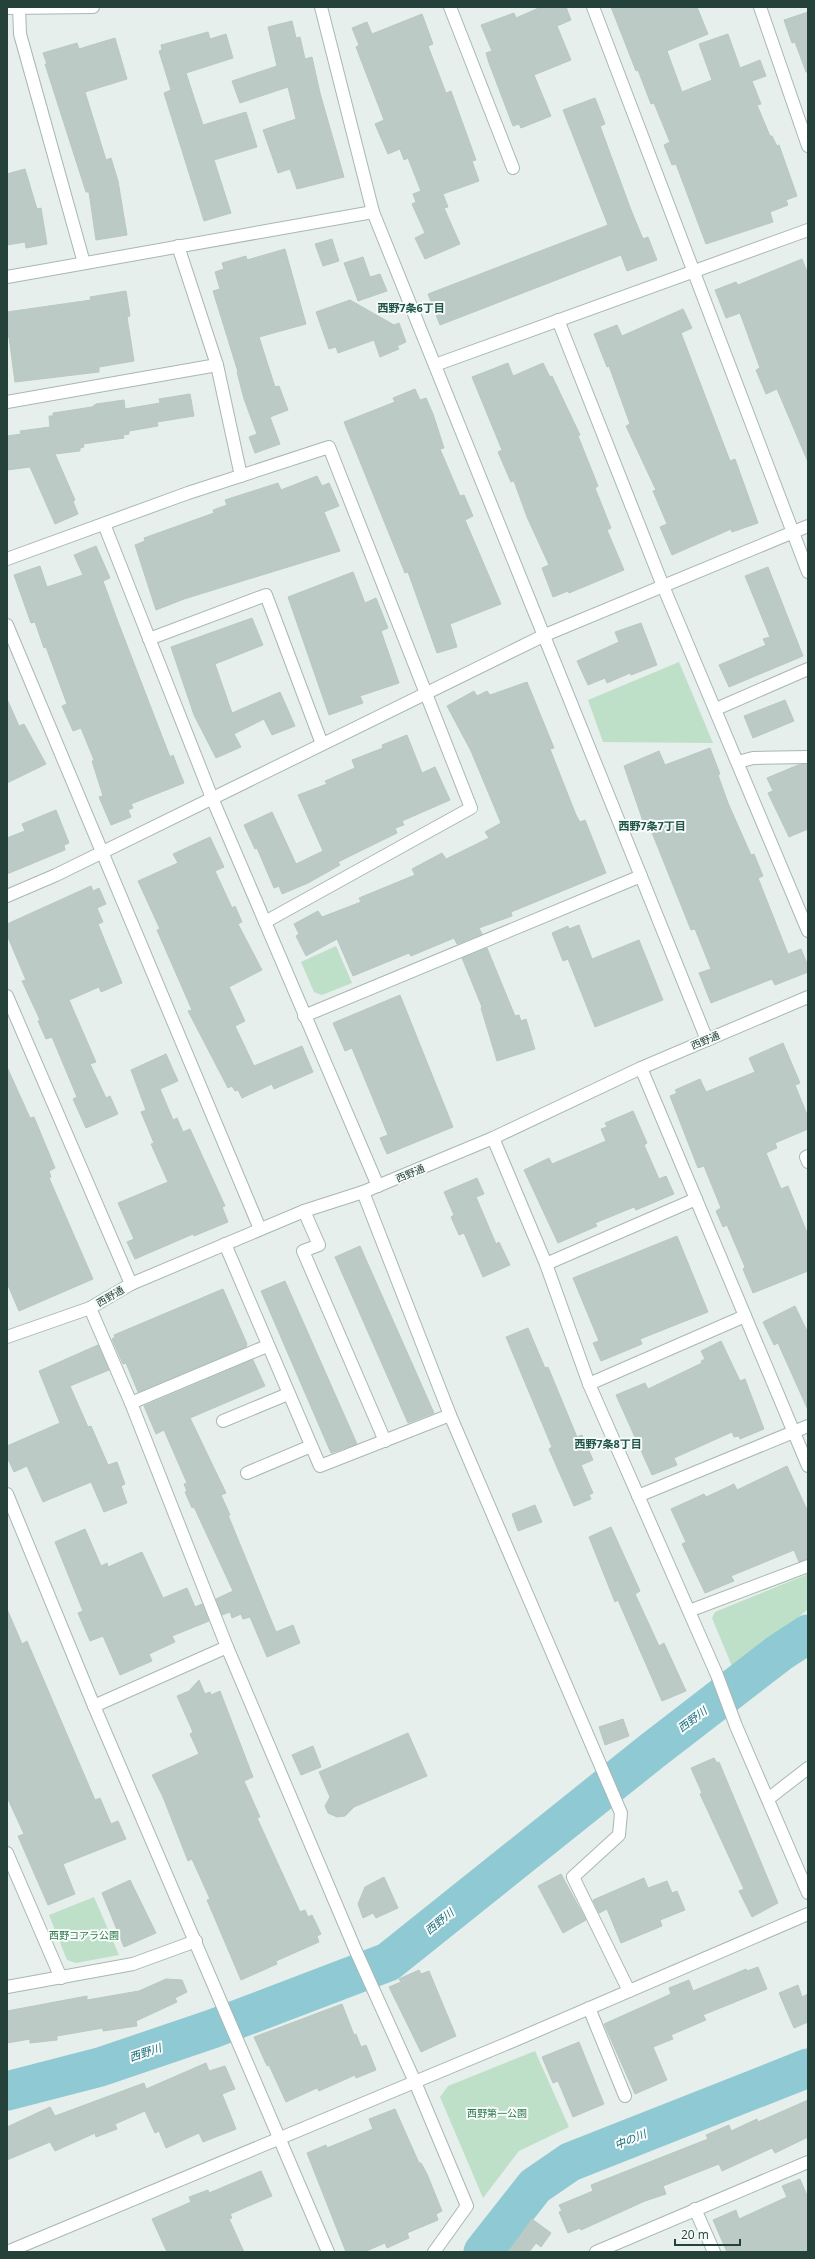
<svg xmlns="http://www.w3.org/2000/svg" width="815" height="2259" viewBox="0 0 815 2259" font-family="'Open Sans','Noto Sans JP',sans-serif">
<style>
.green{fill:#bfe0c8}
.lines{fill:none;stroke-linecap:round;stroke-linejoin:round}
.river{stroke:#8ec9d4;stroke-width:39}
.building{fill:#bbcac4;stroke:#b8c9c2}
.minor-casing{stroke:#a8b8b2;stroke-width:14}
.minor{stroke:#fff;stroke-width:12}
.labels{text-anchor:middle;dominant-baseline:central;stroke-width:4;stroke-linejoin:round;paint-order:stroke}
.street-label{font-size:10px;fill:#24423a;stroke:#f7fbf9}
.park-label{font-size:10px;fill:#2d7a4b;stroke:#f7fbf9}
.neighbourhood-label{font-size:11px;font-weight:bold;fill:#1f5548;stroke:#f7fbf9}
.water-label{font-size:11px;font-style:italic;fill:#1c6f80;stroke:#f7fbf9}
</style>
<rect width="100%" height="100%" fill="#e6efeb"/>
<g class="green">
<polygon points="679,662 713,743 603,742 588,700"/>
<polygon points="336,946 352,983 322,995 314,992 301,962"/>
<polygon points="808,1574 808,1609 734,1671 712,1618 715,1612"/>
<polygon points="94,1897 119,1955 76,1963 67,1960 49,1915"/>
<polygon points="535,2051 569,2127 519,2151 483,2198 440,2097 448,2086"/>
</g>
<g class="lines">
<g class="river">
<polyline points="7,2091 100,2067 212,2029 388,1962 652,1751 779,1653 808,1634"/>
<polyline points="483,2252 535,2186 570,2162 808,2068"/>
</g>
</g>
<g class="building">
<polygon points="541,7 566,7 571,20 557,26 571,60 534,75 551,116 521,128 519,124 513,126 489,63 486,53 492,51 481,25 514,13 516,18"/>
<polygon points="611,7 697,7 708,34 667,51 682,92 712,80 699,44 728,34 740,68 760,60 766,76 752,81 761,104 757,105 770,136 772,136 777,146 779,145 797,196 786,200 788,205 770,212 773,222 706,244 676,164 672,165 664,145 670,142 654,103 651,104 638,70 636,71"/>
<polygon points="808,12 808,72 806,72 795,42 792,43 784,20"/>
<polygon points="422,14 433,44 428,46 446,93 451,91 476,160 472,161 479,181 443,194 448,207 444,208 460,244 425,259 415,238 425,233 412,204 416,202 413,194 421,191 408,158 404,160 400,149 388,154 375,124 384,120 356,47 359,45 352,28 367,22 372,34"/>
<polygon points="292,21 296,38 300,37 305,59 312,57 320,93 344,177 297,189 290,169 278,173 263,130 296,119 288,87 240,103 232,81 277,66 268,27"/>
<polygon points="208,32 210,39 226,34 233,58 186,73 203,125 246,112 257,147 214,160 231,213 204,221 164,93 171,90 159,51 162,50 161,45"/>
<polygon points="115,38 127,79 85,92 106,160 111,158 118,181 127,235 96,240 89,192 86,192 45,64 47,64 43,53 77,43 79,49"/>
<polygon points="595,98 605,124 600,126 631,210 643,239 648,237 657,260 627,271 621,255 440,325 428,294 608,225 563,110"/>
<polygon points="25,169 37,209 41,208 47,244 26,248 25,242 7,245 7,174"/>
<polygon points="332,239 339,261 323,266 315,244"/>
<polygon points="285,249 306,324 259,337 275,387 279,386 288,410 270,417 280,444 255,453 249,437 257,434 244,399 237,372 238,372 213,291 220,289 215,272 224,269 222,263 246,256 247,260"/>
<polygon points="363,257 370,277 380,274 387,291 358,301 344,263"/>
<polygon points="802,259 808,274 808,462 777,389 766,394 756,370 760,368 740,313 726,318 715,290 736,282 738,285"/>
<polygon points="126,291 130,316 127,317 134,361 99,367 99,372 15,382 9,337 7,337 7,312 91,300 90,297"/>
<polygon points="350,300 394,325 399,323 406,342 397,346 399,349 380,357 374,340 338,353 336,347 329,349 316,312"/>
<polygon points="683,309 692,328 681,333 730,461 735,459 758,523 732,532 731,529 672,555 660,527 667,524 653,491 656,490 626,426 630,424 609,366 607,367 594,334 617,325 622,336"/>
<polygon points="508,363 513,376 543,363 550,377 552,376 580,435 578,436 598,486 595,488 611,528 607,530 624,570 569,593 568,591 553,597 542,568 549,565 527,517 514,481 511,482 498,452 502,450 472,377"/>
<polygon points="415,389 420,400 426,398 433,414 444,448 440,449 460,496 464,495 473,516 465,520 501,604 450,624 457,647 437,653 408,572 405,573 344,422 395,402 393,398"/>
<polygon points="190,394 194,416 157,422 158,426 129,431 129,434 123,435 124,438 83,444 84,447 80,448 80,451 55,454 75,500 73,501 78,514 55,524 30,467 7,470 7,436 21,434 20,431 50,427 49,416 53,416 53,413 92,407 96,404 124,400 125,409 160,403 159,399"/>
<polygon points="317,476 322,486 329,483 339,506 324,512 340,551 184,599 156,610 135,545 145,541 144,538 214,513 213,510 227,505 225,500 278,483 281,490"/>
<polygon points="96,546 110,578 103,581 118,622 170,757 173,755 184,783 131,804 133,808 128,810 131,817 111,825 99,797 103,796 92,761 94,760 81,728 73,731 62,706 67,704 46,647 44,648 35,622 31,623 14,575 40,566 47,587 83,575 74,555"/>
<polygon points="768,567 803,656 729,687 719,665 766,645 763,639 770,637 745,576"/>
<polygon points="353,572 365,603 376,598 388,628 381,631 399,683 360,696 363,703 329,715 288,597"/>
<polygon points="252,618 263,645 215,664 232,713 280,692 295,726 272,735 264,719 234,734 241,747 216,758 194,715 171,647"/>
<polygon points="641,623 657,665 631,675 630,673 607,683 605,678 588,685 577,661 619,642 615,632"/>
<polygon points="527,682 554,748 550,749 576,815 580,822 585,820 606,873 511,912 512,916 479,928 482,934 457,944 454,938 411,956 409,953 353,976 337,939 306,956 296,936 299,934 294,924 318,911 322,917 361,902 359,898 415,875 412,869 442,853 446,859 489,838 485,832 501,823 471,751 447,706 474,691 477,696 487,691 490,695"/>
<polygon points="7,699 19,726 24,724 46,764 7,783"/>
<polygon points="785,700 794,721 753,738 744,716"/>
<polygon points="407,735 422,773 435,767 450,800 402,821 404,825 395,828 397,833 338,862 340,865 308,883 282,894 279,886 274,888 257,848 255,849 244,825 272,812 296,864 323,851 298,795 327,784 325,781 355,768 352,760 383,748 382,745"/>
<polygon points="710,748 720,774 718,775 728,803 751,855 754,854 763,876 758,878 788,954 801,949 808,966 808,972 775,985 772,979 711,1003 699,973 711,969 695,929 691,930 649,825 645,827 624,766 659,751 665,765"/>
<polygon points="808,764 808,829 789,837 768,793 773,791 767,778 798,765"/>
<polygon points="56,810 69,843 64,845 65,850 7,874 7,838 25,831 22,824"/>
<polygon points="210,837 224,867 215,871 232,908 235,906 242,922 238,924 262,970 229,987 245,1021 235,1026 254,1066 302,1046 313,1072 274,1089 272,1084 242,1098 238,1090 235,1091 232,1086 228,1088 188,1011 192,1010 157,930 160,929 138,881 178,863 173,854"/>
<polygon points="91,886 93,891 99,888 106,904 97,908 103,922 98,924 122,983 101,992 99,987 69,1000 96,1062 90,1064 106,1098 110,1096 118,1114 86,1128 73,1099 77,1097 52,1037 46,1039 38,1021 40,1020 22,981 26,980 7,935 7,924"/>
<polygon points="579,925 592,959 639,940 663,1000 595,1027 568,959 563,961 552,933 568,926 569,929"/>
<polygon points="487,948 515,1016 519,1015 521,1021 526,1019 535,1049 497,1061 481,1008 482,1007 462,958"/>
<polygon points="400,995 453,1127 387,1154 380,1138 388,1135 352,1048 345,1051 333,1023"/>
<polygon points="783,1043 800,1083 795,1085 808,1117 808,1129 775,1143 777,1148 766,1153 781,1189 788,1186 808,1235 808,1271 753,1293 743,1269 745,1267 727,1225 723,1227 716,1211 721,1208 704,1166 698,1168 670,1096 677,1093 675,1090 700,1079 706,1092 755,1072 749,1058"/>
<polygon points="166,1054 178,1081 160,1089 173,1120 177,1118 183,1132 190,1129 225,1206 222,1207 228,1222 194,1236 193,1234 135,1259 127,1242 134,1239 118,1203 168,1182 151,1144 154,1143 141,1112 146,1110 131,1070"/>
<polygon points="7,1067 30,1118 34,1117 55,1168 49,1171 51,1177 49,1178 93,1279 19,1311 7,1283"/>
<polygon points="633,1111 647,1143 644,1145 659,1179 666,1176 674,1194 636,1210 634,1207 595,1223 597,1226 558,1243 524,1170 549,1158 552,1164 606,1141 601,1129 607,1127 605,1123"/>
<polygon points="477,1178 484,1194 476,1197 496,1244 499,1242 510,1265 483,1277 464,1233 459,1235 451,1217 454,1215 444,1192"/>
<polygon points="677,1236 708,1312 640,1339 642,1344 601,1361 593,1343 599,1341 573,1278"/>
<polygon points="360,1246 434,1413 408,1423 335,1257"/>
<polygon points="285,1281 357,1444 331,1453 261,1291"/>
<polygon points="223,1289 247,1344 246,1347 138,1392 126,1363 123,1364 112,1339 115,1337 114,1335"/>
<polygon points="795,1306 808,1333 808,1410 778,1343 774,1345 763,1322"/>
<polygon points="528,1328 545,1368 548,1367 577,1437 582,1435 593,1460 581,1465 593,1493 589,1495 591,1499 574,1506 549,1449 552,1447 506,1337"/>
<polygon points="721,1341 740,1381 745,1379 764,1429 740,1439 739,1436 734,1437 732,1432 674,1458 677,1465 652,1475 616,1395 645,1383 648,1389 702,1363 701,1361 705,1359 701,1351"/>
<polygon points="98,1345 109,1370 70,1386 88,1427 91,1426 108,1465 117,1462 125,1484 121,1486 127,1503 104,1512 91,1482 43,1502 27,1466 14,1472 7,1457 7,1446 60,1423 39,1371"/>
<polygon points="253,1360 265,1386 190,1418 226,1493 221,1495 230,1515 228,1515 276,1632 293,1625 300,1643 267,1657 250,1617 243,1619 241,1614 232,1618 230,1612 222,1615 216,1599 233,1591 194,1507 192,1508 185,1492 187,1491 184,1484 187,1483 164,1430 156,1434 144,1406"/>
<polygon points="787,1466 808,1512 808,1559 799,1562 794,1550 731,1576 734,1581 705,1593 682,1544 686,1542 671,1509 704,1494 706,1497 734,1484 737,1490"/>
<polygon points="535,1505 542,1522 518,1531 512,1514"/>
<polygon points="611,1527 640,1591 635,1594 659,1646 664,1643 686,1691 662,1701 618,1600 615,1602 589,1537"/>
<polygon points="85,1529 101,1566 107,1563 108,1567 142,1552 163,1598 187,1588 195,1607 202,1604 209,1621 172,1636 175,1642 149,1654 152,1661 120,1675 103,1636 90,1641 78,1613 83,1611 55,1542"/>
<polygon points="7,1609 22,1644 27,1641 95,1800 100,1798 111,1824 118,1821 126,1839 63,1864 75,1894 48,1905 18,1836 24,1834 7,1797"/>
<polygon points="199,1680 205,1694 210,1692 211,1695 220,1691 253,1777 244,1781 260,1817 257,1818 300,1912 305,1910 308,1917 312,1915 321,1934 317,1936 319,1942 276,1961 277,1964 241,1980 207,1900 210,1899 192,1859 188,1861 163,1797 152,1775 199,1754 190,1734 193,1732 177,1696 189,1691"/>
<polygon points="623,1719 629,1736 605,1745 599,1727"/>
<polygon points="408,1733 427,1776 354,1807 345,1816 337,1817 328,1813 325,1806 330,1797 319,1772"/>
<polygon points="313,1746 321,1767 301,1775 292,1755"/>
<polygon points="714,1758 717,1763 719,1762 778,1903 752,1917 739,1891 744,1889 700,1794 702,1793 691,1768"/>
<polygon points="561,1874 586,1920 563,1933 538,1886"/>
<polygon points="384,1877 398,1908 376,1918 373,1913 363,1918 358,1904 365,1887"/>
<polygon points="644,1878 648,1888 667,1881 672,1893 677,1891 685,1910 660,1920 662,1926 621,1943 607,1909 599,1913 593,1900"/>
<polygon points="130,1880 156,1933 124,1947 102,1893"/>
<polygon points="758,1967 767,1989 703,2015 706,2020 671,2035 673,2039 653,2047 667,2080 635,2094 604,2024 671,1994 669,1988 689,1980 693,1991 746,1969 747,1971"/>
<polygon points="419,1970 421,1974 429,1971 456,2036 421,2052 389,1987 401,1982 399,1979"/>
<polygon points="166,1979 182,1980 187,1992 175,1998 177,2002 136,2021 137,2026 103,2031 103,2028 57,2036 57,2040 30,2043 30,2039 7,2043 7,2011 87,1996 87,2000 139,1991"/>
<polygon points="798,1985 802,1997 808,1994 808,2022 794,2028 779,1993"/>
<polygon points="342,2004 354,2035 356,2034 361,2047 366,2045 376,2070 356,2078 355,2075 319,2091 317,2088 286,2102 269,2065 267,2066 254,2037"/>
<polygon points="579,2042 604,2104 573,2117 558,2081 553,2083 542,2057"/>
<polygon points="206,2063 209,2071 225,2066 235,2089 222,2094 236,2129 203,2142 199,2133 166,2148 159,2131 155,2133 145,2111 115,2124 117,2129 96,2137 95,2133 55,2151 50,2142 7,2160 7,2127 50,2107 55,2116 144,2083 146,2089"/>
<polygon points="808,2100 808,2137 775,2153 772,2148 722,2171 719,2164 663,2186 666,2194 645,2201 581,2230 580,2228 568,2233 559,2212 562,2211 559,2205 593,2191 591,2185 708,2139 706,2135 729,2125 731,2131 757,2119 758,2122"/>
<polygon points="395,2109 419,2163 421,2163 427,2174 442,2211 436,2214 438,2220 407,2233 409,2238 387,2248 385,2243 364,2252 346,2252 307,2153 326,2145 327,2148 373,2129 369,2119"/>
<polygon points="261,2171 272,2196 230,2214 232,2218 229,2219 244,2252 167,2252 152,2219 191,2202 189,2197 208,2190 209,2193"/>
<polygon points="800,2179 808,2198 808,2252 727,2252 713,2220 736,2210 739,2219 787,2197 782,2186"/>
<polygon points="532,2219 551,2233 541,2247 536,2243 529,2252 508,2252"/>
</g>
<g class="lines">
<defs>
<g id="minor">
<polyline points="19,7 20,34 84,263"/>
<polyline points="321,7 373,212 707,1040"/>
<polyline points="450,7 513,168"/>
<polyline points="593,7 808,572"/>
<polyline points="760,7 808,146"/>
<polyline points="7,8 93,7"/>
<polyline points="178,246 217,365 241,476"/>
<polyline points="7,277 373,212"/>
<polyline points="558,320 663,586 808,931"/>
<polyline points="435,365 808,230"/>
<polyline points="7,402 217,365"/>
<polyline points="104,524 212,798 378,1186"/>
<polyline points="7,559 188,493 329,447 471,808 265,922"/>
<polyline points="7,625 260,1229"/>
<polyline points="149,639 266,595 322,744"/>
<polyline points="716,709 808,669"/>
<polyline points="738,762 753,758 808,757"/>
<polyline points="7,896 56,875 545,635 808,526"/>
<polyline points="7,996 131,1284"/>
<polyline points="304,1016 641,876"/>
<polyline points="641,1068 808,1466"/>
<polyline points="493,1138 546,1264 589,1384 717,1675 736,1726 808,1893"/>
<polyline points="808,1156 806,1157 808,1162"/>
<polyline points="363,1192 450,1415 621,1813 619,1835 573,1877 629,1991"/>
<polyline points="304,1211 319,1245 303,1251 385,1441"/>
<polyline points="225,1244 320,1466 450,1415"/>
<polyline points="546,1264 696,1199"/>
<polyline points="90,1308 131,1403 227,1647 355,1949 415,2082 467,2206 434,2252"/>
<polyline points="7,1337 90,1308 131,1284 304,1211 363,1192 493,1138 641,1068 808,997"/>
<polyline points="589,1384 745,1316"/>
<polyline points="131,1403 267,1346"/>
<polyline points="223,1421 288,1394"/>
<polyline points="247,1473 311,1446"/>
<polyline points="7,1494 94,1706 328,2252"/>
<polyline points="638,1496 808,1426"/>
<polyline points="689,1611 808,1566"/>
<polyline points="94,1706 227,1647"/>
<polyline points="768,1799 808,1768"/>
<polyline points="7,1853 61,1978"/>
<polyline points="7,1987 133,1964 196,1941"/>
<polyline points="589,2008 625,2096"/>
<polyline points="695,2209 714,2252"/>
<polyline points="7,2252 513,2041 808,1914"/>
<polyline points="596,2252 808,2162"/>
</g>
</defs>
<use href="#minor" class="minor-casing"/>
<use href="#minor" class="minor"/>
</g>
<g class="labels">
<g class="street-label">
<text transform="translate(705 1040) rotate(-23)">西野通</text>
<text transform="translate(410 1173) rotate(-23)">西野通</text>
<text transform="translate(110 1296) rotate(-30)">西野通</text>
</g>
<g class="park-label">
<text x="84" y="1935">西野コアラ公園</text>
<text x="497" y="2113">西野第一公園</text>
</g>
<g class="neighbourhood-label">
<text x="411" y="307">西野7条6丁目</text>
<text x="652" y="825">西野7条7丁目</text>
<text x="608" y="1443">西野7条8丁目</text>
</g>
<g class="water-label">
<text transform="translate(692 1719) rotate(-37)">西野川</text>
<text transform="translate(439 1921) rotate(-39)">西野川</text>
<text transform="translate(145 2052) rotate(-18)">西野川</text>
<text transform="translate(630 2139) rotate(-22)">中の川</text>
</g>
</g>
<rect width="815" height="2259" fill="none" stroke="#24423a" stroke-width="16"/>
<path d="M675 2239v6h65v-6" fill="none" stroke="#24423a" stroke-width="2"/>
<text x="681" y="2239" font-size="12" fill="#24423a" stroke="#f7fbf9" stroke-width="3" paint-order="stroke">20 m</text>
</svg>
